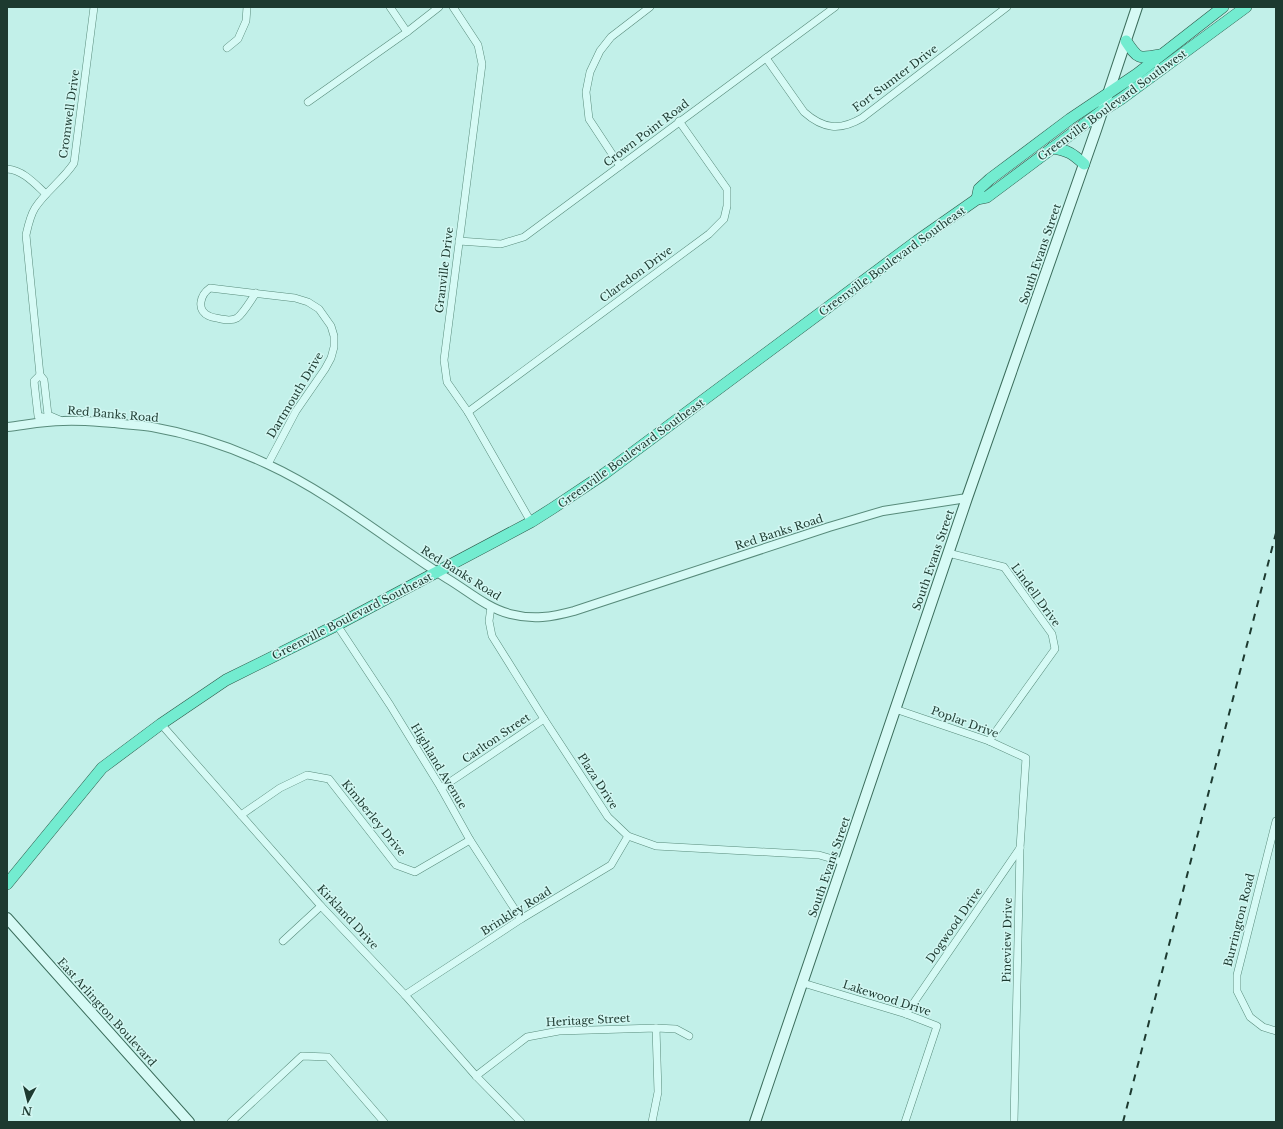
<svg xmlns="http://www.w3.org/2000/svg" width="1283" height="1129" viewBox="0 0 1283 1129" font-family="'Libre Baskerville',serif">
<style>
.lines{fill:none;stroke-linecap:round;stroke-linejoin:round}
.minor-casing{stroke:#588b7b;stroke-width:8}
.tertiary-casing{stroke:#588b7b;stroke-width:10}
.secondary-casing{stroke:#3b6d5c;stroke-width:12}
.trunk-casing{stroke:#2d5848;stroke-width:12}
.minor{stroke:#d6faf5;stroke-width:7}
.tertiary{stroke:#d6faf5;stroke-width:8}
.secondary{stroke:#d6faf5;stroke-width:10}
.trunk{stroke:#73ecd0;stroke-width:11}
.rail{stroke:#1d3a30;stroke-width:2;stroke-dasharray:7 7;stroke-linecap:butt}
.labels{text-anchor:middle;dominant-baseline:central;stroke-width:3;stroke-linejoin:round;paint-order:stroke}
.street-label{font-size:11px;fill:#1d3a30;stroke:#d2f7f2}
</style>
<rect width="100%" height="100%" fill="#c2f0e9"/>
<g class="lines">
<defs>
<g id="minor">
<polyline points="390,7 407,32"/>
<polyline points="453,7 478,45 482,64 444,360 447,382 468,412 531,522"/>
<polyline points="227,48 238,39 246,21 247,7"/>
<path d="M 766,58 L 804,112 C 823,129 840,131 862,118 L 1007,7"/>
<polyline points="308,102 407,32 439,7"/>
<polyline points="620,166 589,119 586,92 590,72 600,51 611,37 650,7"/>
<path d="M 7,169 C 23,170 35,184 46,194"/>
<polyline points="459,241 501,244 524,237 835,7"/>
<path d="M 256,293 C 251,300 243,314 237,318 C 232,321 226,320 221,319 C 218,318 213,318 209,316 C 196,310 200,295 210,288 L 295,298 L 308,302 L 319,309 L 331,326 L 334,336 L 334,347 L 331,358 L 325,369 L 296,411 L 268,464"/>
<polyline points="40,375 34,381 38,416 52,419"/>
<polyline points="468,412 709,234 724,219 727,206 727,189 679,121"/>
<path d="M 62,421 L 48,415 L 44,380 L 40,375 L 26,235 C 28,226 30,216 35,208 C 46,191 63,180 74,163 L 94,7"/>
<polyline points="948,553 1004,567 1052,634 1055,649 989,741"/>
<polyline points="491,607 489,621 492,636 544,719 608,817 628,836 656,846 819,855 843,862"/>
<polyline points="337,625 390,705 441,788 470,840 521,919"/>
<polyline points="895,709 989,741 1026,758 1020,848 1014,1122"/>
<polyline points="161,724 321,906 405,995 476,1076 521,1122"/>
<polyline points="441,788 544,719"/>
<polyline points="241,815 280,788 307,775 329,779 396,865 415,872 470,840"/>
<polyline points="1276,821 1237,975 1237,991 1250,1017 1263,1027 1276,1031"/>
<polyline points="283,941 321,906"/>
<polyline points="803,983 906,1014 937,1026 905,1122"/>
<polyline points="405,995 521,919 611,865 628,836"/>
<polyline points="906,1014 1020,848"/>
<polyline points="476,1076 527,1037 559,1031 656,1028 676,1029 689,1036"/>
<polyline points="231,1122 302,1056 328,1057 384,1122"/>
<polyline points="652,1122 658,1092 656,1028"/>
</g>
<path id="tertiary" d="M 7,427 C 25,425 44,421 63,421 C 80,420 98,422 115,423 C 127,425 140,425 152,427 C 192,434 231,447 267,464 C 332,494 388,541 448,579 C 468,591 487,608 510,614 C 533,620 552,617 574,611 L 829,527 L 883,511 L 967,498"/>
<g id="secondary">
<polyline points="7,918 189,1122"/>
<polyline points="755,1122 967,498 1096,130 1137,7"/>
</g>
<g id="trunk">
<path d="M 1126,41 C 1138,59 1138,59 1160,55"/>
<path d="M 1052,148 C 1068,150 1073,154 1084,164"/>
<polyline points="977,199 979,189 990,179 1070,119 1137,74 1223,7"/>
<polyline points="7,884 102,768 161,724 226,680 337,625 531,522 553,508 604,474 917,241 977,199 987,197 1102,111 1121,99 1246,7"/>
</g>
</defs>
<use href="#minor" class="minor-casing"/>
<use href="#tertiary" class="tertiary-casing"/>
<use href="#secondary" class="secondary-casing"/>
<use href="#trunk" class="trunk-casing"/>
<use href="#minor" class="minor"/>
<use href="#tertiary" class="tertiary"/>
<use href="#secondary" class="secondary"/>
<use href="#trunk" class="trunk"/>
<polyline class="rail" points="1123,1122 1276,533"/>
</g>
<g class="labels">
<g class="street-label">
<text transform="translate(895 78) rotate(-37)">Fort Sumter Drive</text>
<text transform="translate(1112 105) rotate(-36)">Greenville Boulevard Southwest</text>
<text transform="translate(69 114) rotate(-82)">Cromwell Drive</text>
<text transform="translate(646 133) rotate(-37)">Crown Point Road</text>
<text transform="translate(1040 254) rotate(-71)">South Evans Street</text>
<text transform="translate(892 261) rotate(-36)">Greenville Boulevard Southeast</text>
<text transform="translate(444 270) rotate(-83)">Granville Drive</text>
<text transform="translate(636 274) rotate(-36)">Claredon Drive</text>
<text transform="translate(295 395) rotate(-59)">Dartmouth Drive</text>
<text transform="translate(113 414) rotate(5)">Red Banks Road</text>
<text transform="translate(631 453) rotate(-36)">Greenville Boulevard Southeast</text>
<text transform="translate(779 532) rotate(-18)">Red Banks Road</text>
<text transform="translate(933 560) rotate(-71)">South Evans Street</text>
<text transform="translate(461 573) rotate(32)">Red Banks Road</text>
<text transform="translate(1036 595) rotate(54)">Lindell Drive</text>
<text transform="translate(352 616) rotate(-27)">Greenville Boulevard Southeast</text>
<text transform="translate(965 722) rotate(20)">Poplar Drive</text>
<text transform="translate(496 738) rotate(-34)">Carlton Street</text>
<text transform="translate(439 766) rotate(59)">Highland Avenue</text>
<text transform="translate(598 781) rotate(57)">Plaza Drive</text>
<text transform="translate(374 818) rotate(51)">Kimberley Drive</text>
<text transform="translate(829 867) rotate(-71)">South Evans Street</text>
<text transform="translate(516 911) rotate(-32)">Brinkley Road</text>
<text transform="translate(348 917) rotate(47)">Kirkland Drive</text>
<text transform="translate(1239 920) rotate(-76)">Burrington Road</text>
<text transform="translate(954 925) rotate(-55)">Dogwood Drive</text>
<text transform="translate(1007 940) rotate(-89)">Pineview Drive</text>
<text transform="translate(887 998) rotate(18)">Lakewood Drive</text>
<text transform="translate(107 1012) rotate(48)">East Arlington Boulevard</text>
<text transform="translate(588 1020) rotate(-3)">Heritage Street</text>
</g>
</g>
<rect width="1283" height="1129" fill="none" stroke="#1d3a30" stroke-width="16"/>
<g transform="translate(28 1101) rotate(187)" stroke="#d2f7f2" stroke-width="3" paint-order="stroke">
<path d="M0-3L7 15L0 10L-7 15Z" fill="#1d3a30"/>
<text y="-6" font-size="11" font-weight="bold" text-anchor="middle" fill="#1d3a30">N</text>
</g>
</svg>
